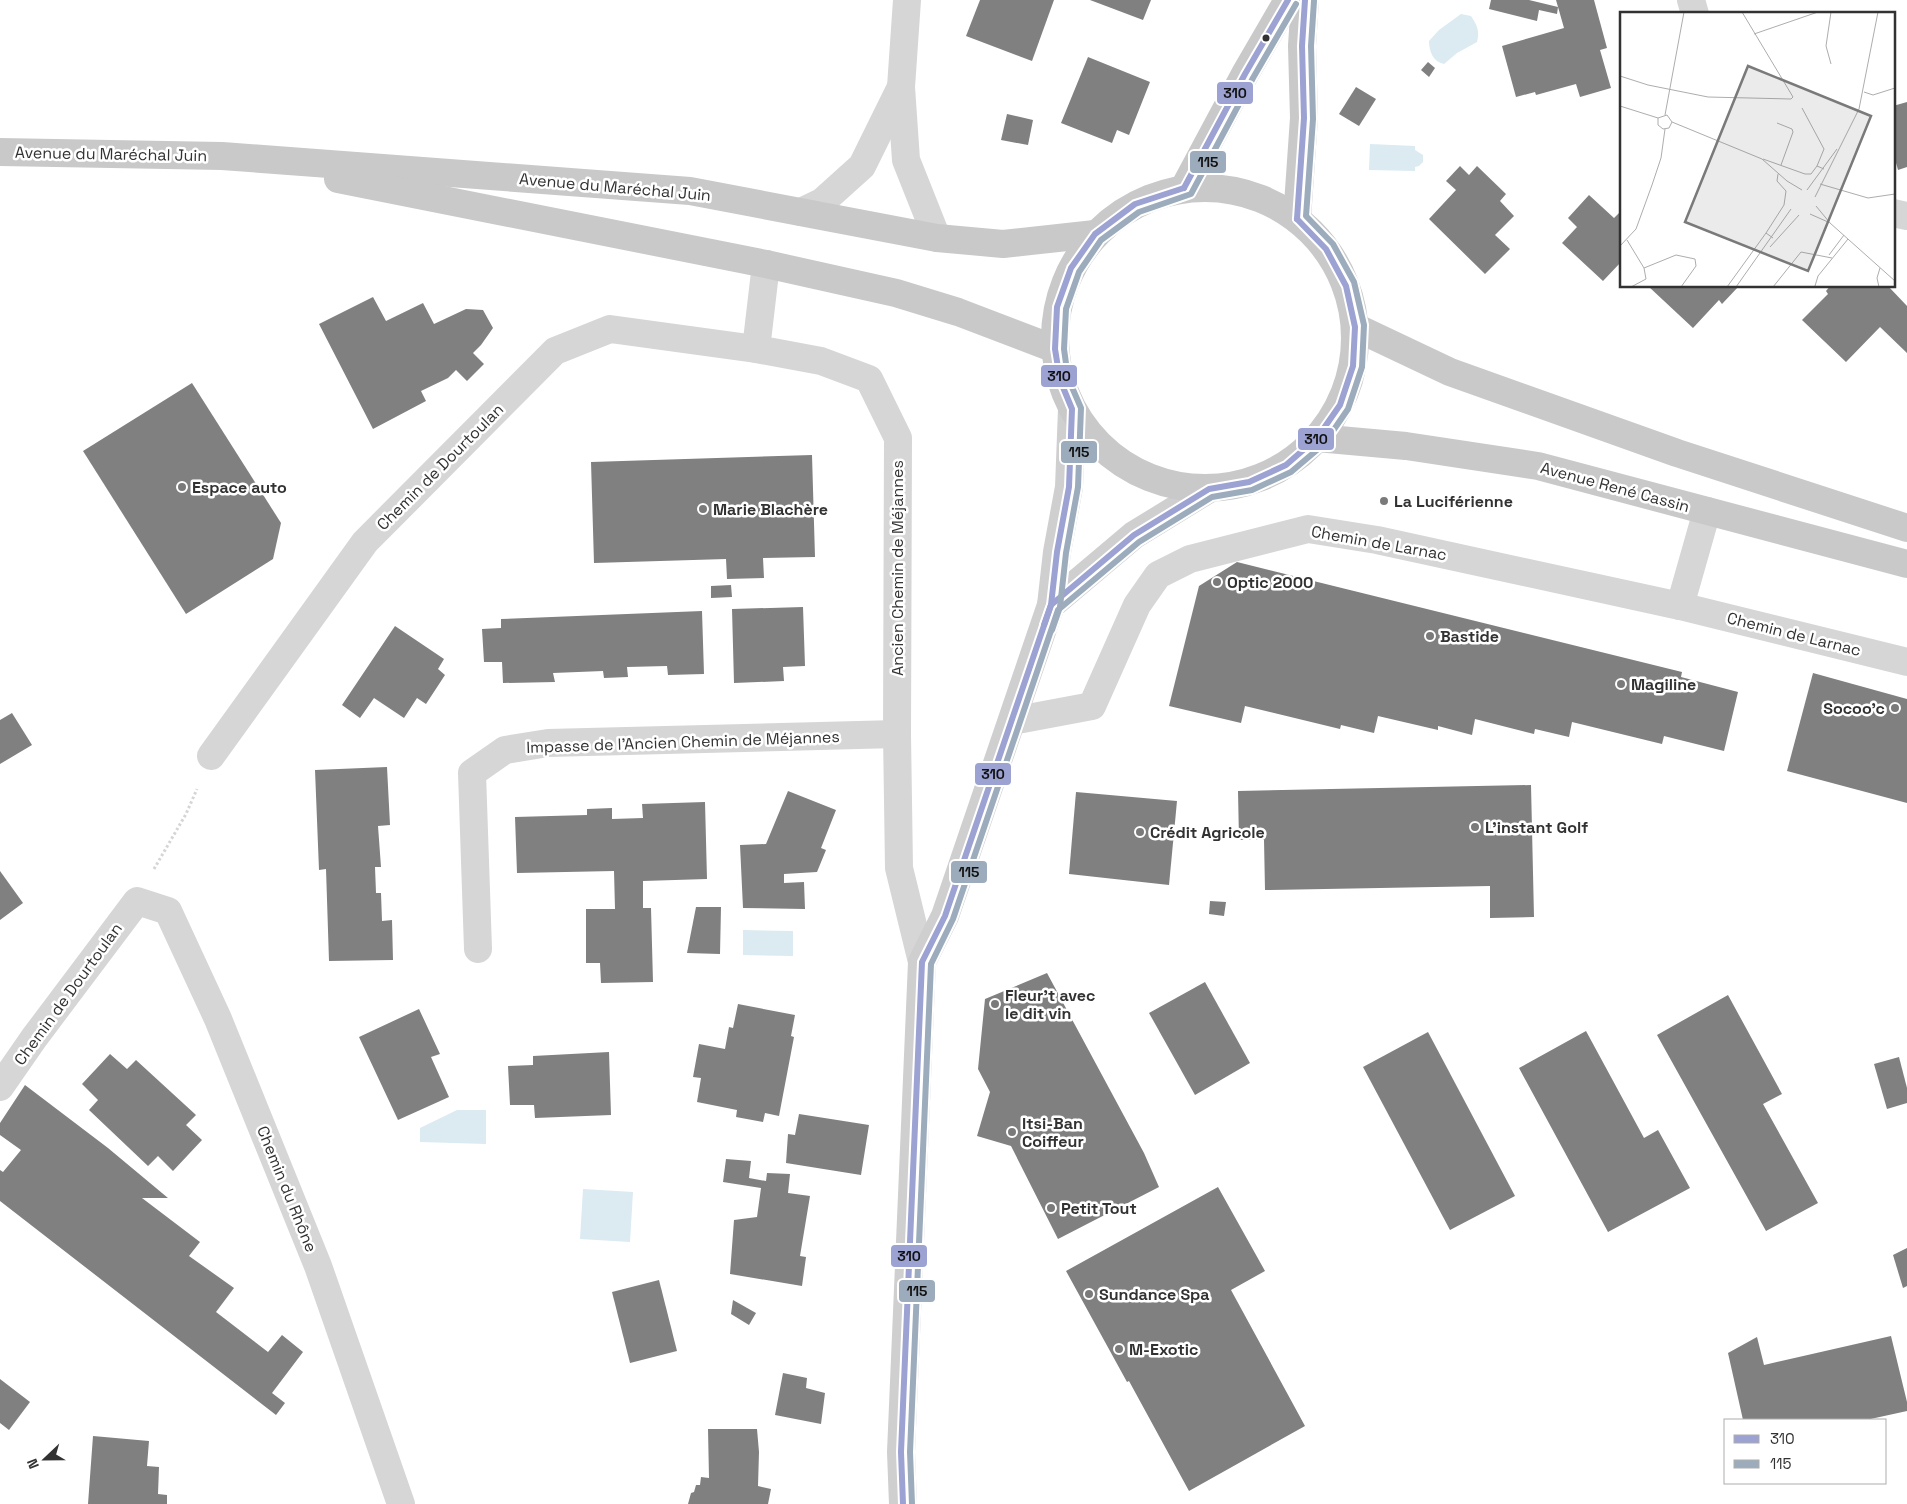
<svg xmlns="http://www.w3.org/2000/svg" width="1907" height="1504" viewBox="0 0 1907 1504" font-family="'Space Grotesk',sans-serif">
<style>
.water{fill:#dbebf1}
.building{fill:#808080}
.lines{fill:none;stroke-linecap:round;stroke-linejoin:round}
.path{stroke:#d5d5d5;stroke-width:3;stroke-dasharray:2.5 2.5;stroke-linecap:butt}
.minor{stroke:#d6d6d6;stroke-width:28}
.tertiary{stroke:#d6d6d6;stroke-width:28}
.secondary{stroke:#cfcfcf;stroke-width:28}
.primary{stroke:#c9c9c9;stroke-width:28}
.bus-1-casing{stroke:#fff;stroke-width:10}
.bus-2-casing{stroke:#fff;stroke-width:10}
.bus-1{stroke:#9ca2d2;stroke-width:6}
.bus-2{stroke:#9cacbc;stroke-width:6}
.bus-dot{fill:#323232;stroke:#fff;stroke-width:2}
.poi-dot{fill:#7a7a7a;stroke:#fff;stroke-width:2}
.labels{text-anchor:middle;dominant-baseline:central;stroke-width:5;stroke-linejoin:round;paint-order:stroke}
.street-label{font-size:16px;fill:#323232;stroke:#fff}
.poi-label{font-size:16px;font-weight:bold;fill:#323232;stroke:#fff;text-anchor:start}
.inset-road{fill:none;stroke:#adadad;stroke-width:1}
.view{fill:#7a7a7a;fill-opacity:0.15;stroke:#7a7a7a;stroke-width:2.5}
.inset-edge{fill:none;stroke:#323232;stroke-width:2.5}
.line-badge{stroke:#fff;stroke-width:2}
.pale-badge-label{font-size:14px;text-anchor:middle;font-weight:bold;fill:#111}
</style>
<rect width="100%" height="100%" fill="#fff"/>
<g class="water">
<path d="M 1461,14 L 1471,16 C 1477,25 1480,31 1477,42 L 1457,53 L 1444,64 C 1433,62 1429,51 1429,41 L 1439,30 Z"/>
<polygon points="1370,144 1415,146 1415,150 1423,155 1423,162 1419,166 1415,167 1415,171 1369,170"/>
<polygon points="743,930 793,931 793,956 743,955"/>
<polygon points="457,1110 486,1110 486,1144 420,1142 420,1128"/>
<polygon points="583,1189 633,1192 630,1242 580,1239"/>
</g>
<g class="building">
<polygon points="980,0 1054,0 1032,61 966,36"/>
<polygon points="1090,0 1151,0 1143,20"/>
<polygon points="1491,0 1529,0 1558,7 1557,14 1539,10 1537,21 1489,9"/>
<polygon points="1556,0 1594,0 1607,48 1600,50 1611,88 1580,97 1576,84 1536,95 1535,92 1516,97 1502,46 1564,28"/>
<polygon points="1088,57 1150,82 1129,135 1117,130 1112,143 1061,123"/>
<polygon points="1428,62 1435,68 1429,77 1421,70"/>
<polygon points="1356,87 1376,99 1359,126 1339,114"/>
<polygon points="1907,102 1907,167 1898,170 1893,152 1893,106"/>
<polygon points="1007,114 1033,120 1028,145 1001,140"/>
<polygon points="1460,166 1469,175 1477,166 1506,194 1500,201 1514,216 1495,235 1510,249 1485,274 1429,219 1456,190 1446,181"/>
<polygon points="1589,195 1614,218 1621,211 1621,262 1603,281 1562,243 1577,227 1568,218"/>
<polygon points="1648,286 1739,286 1722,304 1719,300 1693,328"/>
<polygon points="1830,286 1888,286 1907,306 1907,353 1880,327 1846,362 1802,320 1828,294 1826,291"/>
<polygon points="373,297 386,321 423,303 434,324 466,309 483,310 493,328 481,345 473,353 484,364 467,381 456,370 448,378 421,391 426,401 373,429 319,324"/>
<polygon points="192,383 281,523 273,559 186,614 83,451"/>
<polygon points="812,455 815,557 763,558 764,578 727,579 726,559 594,563 591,462"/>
<polygon points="1237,562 1682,672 1681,677 1738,692 1724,751 1664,736 1662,744 1572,722 1569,737 1535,729 1534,734 1475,719 1472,735 1438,726 1438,730 1378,716 1374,733 1341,725 1340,729 1245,706 1241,723 1169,706 1199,586"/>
<polygon points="731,585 732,597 711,598 711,586"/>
<polygon points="803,607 805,666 783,667 784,681 734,683 732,609"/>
<polygon points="702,611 704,674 668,675 667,666 627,667 628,677 604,678 603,671 553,673 555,682 503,683 502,662 484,662 482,629 501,628 501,619"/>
<polygon points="395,626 444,659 438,669 445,675 426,704 417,698 404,718 374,698 360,718 342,705"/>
<polygon points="1813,673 1907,699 1907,803 1787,771"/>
<polygon points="12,713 32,745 0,764 0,720"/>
<polygon points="387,767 390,825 378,826 381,867 375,867 376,893 381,893 382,921 392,920 393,960 329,961 326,869 319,870 315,770"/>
<polygon points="1531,785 1534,917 1490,918 1490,886 1265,890 1264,840 1239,840 1238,791"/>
<polygon points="788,791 836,810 821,848 826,850 817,872 784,874 784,883 804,882 805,909 743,908 740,845 766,844"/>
<polygon points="1076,792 1177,801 1169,885 1069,874"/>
<polygon points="705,802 707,879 643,881 643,908 651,908 653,982 601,983 600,963 586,963 586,909 615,909 614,871 517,873 515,817 587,815 587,809 612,808 612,819 643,818 642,804"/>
<polygon points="0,871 23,903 0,920"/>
<polygon points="1210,901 1226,902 1224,916 1209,914"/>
<polygon points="696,907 721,907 720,954 687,953"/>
<polygon points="1047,973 1144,1153 1159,1187 1058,1239 1011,1146 977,1136 990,1092 978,1069 985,999"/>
<polygon points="1205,982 1250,1063 1195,1095 1149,1013"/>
<polygon points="1728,995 1782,1094 1763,1104 1818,1203 1766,1231 1657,1035"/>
<polygon points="738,1004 795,1015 791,1036 794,1037 779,1116 765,1113 763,1122 736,1117 737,1110 697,1102 701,1078 693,1077 699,1044 725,1049 729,1027 733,1028"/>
<polygon points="419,1009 440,1054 431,1057 449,1097 398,1120 359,1037"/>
<polygon points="1586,1031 1644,1138 1658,1130 1690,1188 1608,1232 1519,1068"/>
<polygon points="1428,1032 1515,1196 1450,1230 1363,1067"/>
<polygon points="609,1052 611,1115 535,1118 534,1105 510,1105 508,1066 533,1065 533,1056"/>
<polygon points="110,1054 127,1069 136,1060 196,1115 186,1125 202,1140 173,1171 158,1156 148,1166 89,1110 98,1100 82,1084"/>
<polygon points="1899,1057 1907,1088 1907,1103 1887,1109 1874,1064"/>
<polygon points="25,1085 108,1148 168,1198 142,1198 200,1242 189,1256 234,1288 216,1312 268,1352 282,1335 303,1352 272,1393 285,1403 276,1415 0,1201 0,1170 3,1172 21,1150 0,1135 0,1123"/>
<polygon points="799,1114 869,1125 861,1175 786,1163 788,1134 795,1135"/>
<polygon points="726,1159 751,1161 749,1178 766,1181 767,1173 790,1174 788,1193 810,1196 800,1256 806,1257 802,1286 730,1274 734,1220 757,1217 761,1188 723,1182"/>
<polygon points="1218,1187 1265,1271 1231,1290 1305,1426 1189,1491 1129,1381 1127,1382 1066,1271"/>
<polygon points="1907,1248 1907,1286 1903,1288 1893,1255"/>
<polygon points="659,1280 677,1351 630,1363 612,1292"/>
<polygon points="733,1300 756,1313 749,1325 731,1314"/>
<polygon points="1891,1336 1907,1402 1907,1411 1866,1420 1743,1420 1728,1353 1757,1337 1764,1365"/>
<polygon points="783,1373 807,1378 806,1388 825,1393 821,1424 775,1415"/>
<polygon points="0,1379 30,1402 9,1430 0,1423"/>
<polygon points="708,1429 757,1429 759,1452 758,1486 771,1489 768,1504 688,1504 691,1493 694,1492 696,1485 700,1485 701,1477 709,1478"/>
<polygon points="93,1436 149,1441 147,1466 159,1467 158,1494 167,1495 167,1504 88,1504"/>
</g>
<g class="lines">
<polyline class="path" points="154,869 186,814 197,789"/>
<g class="minor">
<polyline points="1691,0 1695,14"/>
<polyline points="1893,213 1907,216"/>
<polyline points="766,264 756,349 821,361 869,379 898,438 897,734 899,868 922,962"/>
<polyline points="1707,511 1680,606 1907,662"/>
<polyline points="1012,721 1092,706 1137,605 1158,575 1190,559 1308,529 1377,540 1680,606"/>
<polyline points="211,756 365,542 555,351 610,329 756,349"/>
<polyline points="478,949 472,773 505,750 548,743 897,734"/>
<polyline points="0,1087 34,1038 137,901 168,911 218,1019 318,1266 401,1504"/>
</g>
<g class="tertiary">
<polyline points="907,0 901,87 906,160 937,238"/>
<polyline points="801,212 822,202 862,166 900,89"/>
</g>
<g class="secondary">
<polyline points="1051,605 1134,535 1209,489"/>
<polyline points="903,1504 901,1452 922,962 945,916 1051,605 1057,552 1069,487 1072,409"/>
</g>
<g class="primary">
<polyline points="0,152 222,156 690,191 937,238 1003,244 1095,234"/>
<polyline points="338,179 766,264 896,293 958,312 1055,349"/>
<polyline points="1184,188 1245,74 1288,0"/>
<circle cx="1205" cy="338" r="150"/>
<polyline points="1297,219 1304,118 1302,46 1305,0"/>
<polyline points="1355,327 1450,372 1677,453 1907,528"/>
<polyline points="1317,438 1406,446 1538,466 1907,564"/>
</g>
<defs>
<g id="bus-1">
<polyline points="1184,188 1245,74 1288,0"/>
<polyline points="1297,219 1304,118 1302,46 1305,0"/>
<polyline points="1044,625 1051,605 1057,552 1069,487 1072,409 1060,380 1055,349 1057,307 1071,268 1095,234 1135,204 1184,188"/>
<polyline points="903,1504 901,1452 922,962 945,916 1051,605 1134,535 1209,489 1249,482 1286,465 1317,438 1340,405 1353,366 1355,327 1346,286 1326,249 1297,219"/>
</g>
<g id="bus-2">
<polyline points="1052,630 1060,607 1066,553 1078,487 1081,408 1068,378 1064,349 1066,309 1079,272 1101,240 1139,212 1191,194 1253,78 1296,4"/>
<polyline points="912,1504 910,1452 931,964 953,919 1058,610 1139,542 1212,497 1252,490 1291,472 1324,444 1348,409 1362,367 1364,325 1354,282 1333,244 1306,216 1313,119 1311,46 1314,1"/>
</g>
</defs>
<use href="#bus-1" class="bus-1-casing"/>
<use href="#bus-2" class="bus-2-casing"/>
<use href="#bus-1" class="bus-1"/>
<use href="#bus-2" class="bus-2"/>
</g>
<circle class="bus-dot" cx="1266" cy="38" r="4.5"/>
<g class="poi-dot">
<circle cx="182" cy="487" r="5"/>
<circle cx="1384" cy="501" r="5"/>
<circle cx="703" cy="509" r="5"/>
<circle cx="1217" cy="582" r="5"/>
<circle cx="1430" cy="636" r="5"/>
<circle cx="1621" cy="684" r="5"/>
<circle cx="1895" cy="708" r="5"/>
<circle cx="1475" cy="827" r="5"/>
<circle cx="1140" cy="832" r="5"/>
<circle cx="995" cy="1004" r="5"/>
<circle cx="1012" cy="1132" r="5"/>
<circle cx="1051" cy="1208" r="5"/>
<circle cx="1089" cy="1294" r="5"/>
<circle cx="1119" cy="1349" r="5"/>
</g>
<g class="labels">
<g class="street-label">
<text transform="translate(111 154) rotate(1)">Avenue du Maréchal Juin</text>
<text transform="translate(615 187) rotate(5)">Avenue du Maréchal Juin</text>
<text transform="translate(440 467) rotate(-45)">Chemin de Dourtoulan</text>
<text transform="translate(1615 487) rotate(15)">Avenue René Cassin</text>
<text transform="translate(1379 543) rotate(10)">Chemin de Larnac</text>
<text transform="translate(897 568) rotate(-90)">Ancien Chemin de Méjannes</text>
<text transform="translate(1794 634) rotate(14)">Chemin de Larnac</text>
<text transform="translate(683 742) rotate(-2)">Impasse de l'Ancien Chemin de Méjannes</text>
<text transform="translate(68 994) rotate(-54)">Chemin de Dourtoulan</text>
<text transform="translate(287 1189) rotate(68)">Chemin du Rhône</text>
</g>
<g class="poi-label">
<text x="192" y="487">Espace auto</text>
<text x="1394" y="501">La Luciférienne</text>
<text x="713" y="509">Marie Blachère</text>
<text x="1227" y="582">Optic 2000</text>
<text x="1440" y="636">Bastide</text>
<text x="1631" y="684">Magiline</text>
<text x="1885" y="708" text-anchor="end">Socoo’c</text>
<text x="1485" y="827">L'instant Golf</text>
<text x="1150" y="832">Crédit Agricole</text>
<text x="1005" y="995">Fleur't avec<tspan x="1005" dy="18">le dit vin</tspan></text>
<text x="1022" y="1123">Itsi-Ban<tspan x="1022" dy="18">Coiffeur</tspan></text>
<text x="1061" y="1208">Petit Tout</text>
<text x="1099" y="1294">Sundance Spa</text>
<text x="1129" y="1349">M-Exotic</text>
</g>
</g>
<g transform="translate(1620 12)">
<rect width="275" height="275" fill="#fff"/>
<path class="inset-road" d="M 211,0 L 206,34 L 211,52M 134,22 L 198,0M 0,64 L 28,73 L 88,85 L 171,87 L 173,85 L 122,0M 244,80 L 253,83 L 275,76M 0,94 L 38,106 L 47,103 L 52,110 L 142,147 L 167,169 L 182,178M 182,96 L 204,137 L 197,154M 45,103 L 64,0M 38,106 L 38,113 L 43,117 L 49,116 L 52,110M 157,111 L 172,117 L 173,120 L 161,153M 143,147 L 185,162 L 191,162 L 197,154 L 204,157M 200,172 L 248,186 L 275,182M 187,178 L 217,137M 195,185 L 239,97 L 258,0M 196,194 L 210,211 L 275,269M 190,202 L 208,210M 146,221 L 164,193 L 166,179 L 157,169 L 158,162M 7,228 L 24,256 L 56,243 L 75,247 L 76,254 L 61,275M 0,234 L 16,217 L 32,173 L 41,146 L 45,117M 150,235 L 179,203M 209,243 L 224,223M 195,274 L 198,264 L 228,227M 11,275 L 26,267 L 24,256M 107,275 L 146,221 L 153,226M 116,275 L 171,197M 153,275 L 181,240 L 212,246M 259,275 L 257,266 L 260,256"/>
<path class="view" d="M 128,54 L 251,104 L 188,259 L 65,210 Z"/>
<rect width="275" height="275" class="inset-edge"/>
</g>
<g class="line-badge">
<rect x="1216" y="81" width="38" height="24" rx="5" fill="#9ca2d2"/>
<rect x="1189" y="150" width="38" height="24" rx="5" fill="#9cacbc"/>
<rect x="1040" y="364" width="38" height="24" rx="5" fill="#9ca2d2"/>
<rect x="1297" y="427" width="38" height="24" rx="5" fill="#9ca2d2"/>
<rect x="1060" y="440" width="38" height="24" rx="5" fill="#9cacbc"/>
<rect x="974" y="762" width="38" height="24" rx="5" fill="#9ca2d2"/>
<rect x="950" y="860" width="38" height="24" rx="5" fill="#9cacbc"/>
<rect x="890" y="1244" width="38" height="24" rx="5" fill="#9ca2d2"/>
<rect x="898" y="1279" width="38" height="24" rx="5" fill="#9cacbc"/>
</g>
<g class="pale-badge-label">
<text x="1235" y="98">310</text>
<text x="1208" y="167">115</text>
<text x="1059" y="381">310</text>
<text x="1316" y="444">310</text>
<text x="1079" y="457">115</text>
<text x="993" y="779">310</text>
<text x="969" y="877">115</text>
<text x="909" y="1261">310</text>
<text x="917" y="1296">115</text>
</g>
<rect x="1724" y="1419" width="162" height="65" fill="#ffffff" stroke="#adadad"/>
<rect x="1734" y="1435" width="25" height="8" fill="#9ca2d2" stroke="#adadad"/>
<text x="1770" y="1444" font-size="15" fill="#323232">310</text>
<rect x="1734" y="1460" width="25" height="8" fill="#9cacbc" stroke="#adadad"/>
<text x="1770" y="1469" font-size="15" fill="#323232">115</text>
<g transform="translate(45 1459) rotate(248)" stroke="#ffffff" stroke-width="4" paint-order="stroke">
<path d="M0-4L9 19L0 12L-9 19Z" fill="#323232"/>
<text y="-8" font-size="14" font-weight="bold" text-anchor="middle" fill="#323232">N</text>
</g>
</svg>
